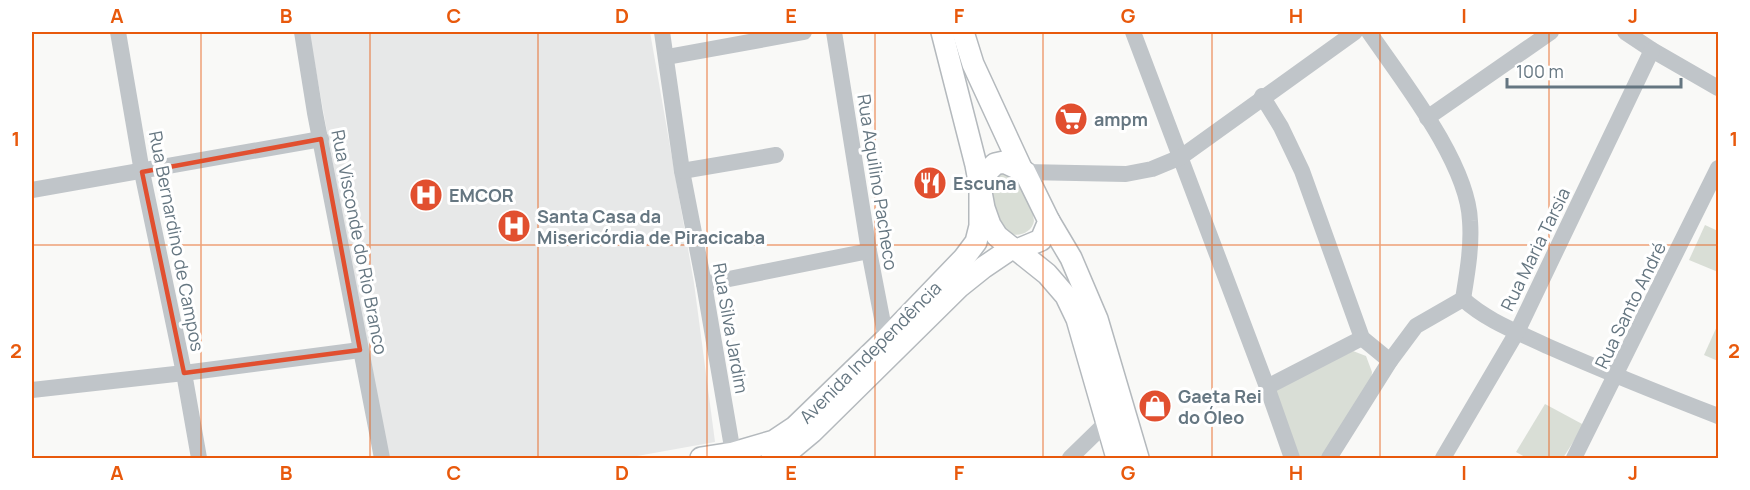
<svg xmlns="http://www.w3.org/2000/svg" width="1750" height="490" viewBox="0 0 1750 490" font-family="Manrope,sans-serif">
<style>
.built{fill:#e7e8e8}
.green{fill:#d9ded6}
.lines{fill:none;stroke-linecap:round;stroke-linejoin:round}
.major-casing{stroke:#b4b9bd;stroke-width:24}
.minor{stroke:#c0c5c9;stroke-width:16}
.major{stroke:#fff;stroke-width:21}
.marked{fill:none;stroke:#e14f2f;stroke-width:4.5;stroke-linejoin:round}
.grid{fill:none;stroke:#e8590c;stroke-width:1.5;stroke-opacity:0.55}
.labels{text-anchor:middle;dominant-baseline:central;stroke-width:6;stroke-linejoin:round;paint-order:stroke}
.poi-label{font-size:18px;font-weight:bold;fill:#657681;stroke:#fff;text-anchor:start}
.street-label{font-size:18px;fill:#657681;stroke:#fff}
.neatline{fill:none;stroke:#e8590c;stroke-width:2}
.grid-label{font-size:20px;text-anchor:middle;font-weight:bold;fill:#e8590c}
</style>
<rect width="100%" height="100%" fill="#f9f9f7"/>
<polygon class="built" points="309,32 650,32 694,283 715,442 626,458 386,458"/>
<g class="green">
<path d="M 1008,172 C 1023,179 1032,205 1034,221 C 1032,232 1020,237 1009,234 C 993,217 972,178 1008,172 Z"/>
<polygon points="1705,225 1718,231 1718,272 1689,260"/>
<polygon points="1718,324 1718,361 1704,355"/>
<polygon points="1353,351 1366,356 1372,372 1370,387 1326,458 1296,458 1271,390"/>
<polygon points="1545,404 1584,425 1563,458 1527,458 1516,452"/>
</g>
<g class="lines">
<defs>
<g id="major">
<polyline points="942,32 976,165 984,208 990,225 997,236 1012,248 1017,250 1041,240 1049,221 1025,172 1004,162 995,164 979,180"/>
<polyline points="963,32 973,64 1022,170"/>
<polyline points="1049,221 1071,258 1097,319 1138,458"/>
<polyline points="1017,250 1047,274 1066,296 1077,319 1117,458"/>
<polyline points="701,458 733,453 774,441 795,427 886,339 964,258 976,242 980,226 980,189"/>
<polyline points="772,458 788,452 812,432 959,287 984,267 1012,248"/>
</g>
</defs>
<use href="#major" class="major-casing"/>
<g class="minor">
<polyline points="118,32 142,172 184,373 199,458"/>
<polyline points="302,32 315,113 382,458"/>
<polyline points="662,32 682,171 704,284 733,453"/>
<polyline points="834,32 869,251 886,339"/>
<polyline points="1133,32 1267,387 1292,458"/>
<path d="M 1369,32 C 1402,80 1468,163 1470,221 C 1472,247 1467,274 1463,299"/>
<polyline points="1625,32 1652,50 1718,88"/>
<polyline points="667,57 804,32"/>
<polyline points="1262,96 1281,127 1302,171 1362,338 1390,361"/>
<polyline points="1427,118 1551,32"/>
<polyline points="682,171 776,155"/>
<polyline points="1025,172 1126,174 1152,169 1181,157 1355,32"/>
<polyline points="32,190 321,139"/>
<polyline points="704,284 869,251"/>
<path d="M 1463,299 C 1487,321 1518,332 1547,346 C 1604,371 1661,394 1718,416"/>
<polyline points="1267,387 1362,338"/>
<polyline points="32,390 184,373 360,350"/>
<polyline points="1070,458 1107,422"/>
<polyline points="1329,458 1390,361 1416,326 1463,299"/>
<polyline points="1443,458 1517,332 1652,50"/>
<polyline points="1574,458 1718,168"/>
</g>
<use href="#major" class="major"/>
</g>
<path class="marked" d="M 321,139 L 360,350 L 184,373 L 142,172 Z"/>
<path class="grid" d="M 201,32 L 201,458M 370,32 L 370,458M 538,32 L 538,458M 707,32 L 707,458M 875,32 L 875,458M 1043,32 L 1043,458M 1212,32 L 1212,458M 1380,32 L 1380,458M 1549,32 L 1549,458M 32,245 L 1718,245"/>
<defs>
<symbol id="supermarket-disc" viewBox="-11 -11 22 22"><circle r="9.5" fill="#e14f2f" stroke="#fff"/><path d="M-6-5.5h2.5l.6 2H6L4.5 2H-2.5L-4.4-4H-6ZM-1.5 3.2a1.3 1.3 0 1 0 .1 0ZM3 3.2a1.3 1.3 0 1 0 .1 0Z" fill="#fff"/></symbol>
<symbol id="restaurant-disc" viewBox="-11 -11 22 22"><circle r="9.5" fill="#e14f2f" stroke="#fff"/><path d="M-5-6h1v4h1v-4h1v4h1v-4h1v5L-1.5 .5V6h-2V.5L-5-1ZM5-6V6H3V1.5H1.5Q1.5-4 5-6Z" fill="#fff"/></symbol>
<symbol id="hospital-disc" viewBox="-11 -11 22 22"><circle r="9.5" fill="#e14f2f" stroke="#fff"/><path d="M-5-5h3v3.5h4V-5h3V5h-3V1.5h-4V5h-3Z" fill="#fff"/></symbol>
<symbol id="shop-disc" viewBox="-11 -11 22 22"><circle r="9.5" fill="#e14f2f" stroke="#fff"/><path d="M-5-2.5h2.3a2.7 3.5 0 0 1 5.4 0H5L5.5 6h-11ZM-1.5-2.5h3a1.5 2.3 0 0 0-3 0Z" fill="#fff"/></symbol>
</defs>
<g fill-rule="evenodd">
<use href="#supermarket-disc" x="1052" y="100" width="38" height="38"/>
<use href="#restaurant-disc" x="911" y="164" width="38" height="38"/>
<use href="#hospital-disc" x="407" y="176" width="38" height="38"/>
<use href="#hospital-disc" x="495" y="207" width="38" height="38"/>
<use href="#shop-disc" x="1136" y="387" width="38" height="38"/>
</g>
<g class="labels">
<g class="poi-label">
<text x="1094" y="119">ampm</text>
<text x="953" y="183">Escuna</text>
<text x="449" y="195">EMCOR</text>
<text x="537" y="216">Santa Casa da<tspan x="537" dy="21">Misericórdia de Piracicaba</tspan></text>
<text x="1178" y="396">Gaeta Rei<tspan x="1178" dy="21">do Óleo</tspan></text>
</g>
<g class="street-label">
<text transform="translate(878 182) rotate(81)">Rua Aquilino Pacheco</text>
<text transform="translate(177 241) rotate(79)">Rua Bernardino de Campos</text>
<text transform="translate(360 242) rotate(79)">Rua Visconde do Rio Branco</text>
<text transform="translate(1535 249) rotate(-64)">Rua Maria Tarsia</text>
<text transform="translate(1630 305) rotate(-64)">Rua Santo André</text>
<text transform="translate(731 328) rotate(80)">Rua Silva Jardim</text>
<text transform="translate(870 352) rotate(-45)">Avenida Independência</text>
</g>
</g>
<rect width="1750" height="490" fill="none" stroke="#ffffff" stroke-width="66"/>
<path d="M1507 78v9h174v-9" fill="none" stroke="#657681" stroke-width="3"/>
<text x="1516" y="78" font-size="18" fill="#657681" stroke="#ffffff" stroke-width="4.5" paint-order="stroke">100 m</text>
<rect x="33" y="33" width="1684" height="424" class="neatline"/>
<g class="grid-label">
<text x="117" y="23">A</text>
<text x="286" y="23">B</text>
<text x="454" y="23">C</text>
<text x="622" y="23">D</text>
<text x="791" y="23">E</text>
<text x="959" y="23">F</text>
<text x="1128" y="23">G</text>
<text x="1296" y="23">H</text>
<text x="1464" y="23">I</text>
<text x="1633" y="23">J</text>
<text x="16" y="146">1</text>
<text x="1734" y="146">1</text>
<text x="16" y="358">2</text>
<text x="1734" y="358">2</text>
<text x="117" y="480">A</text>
<text x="286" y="480">B</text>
<text x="454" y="480">C</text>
<text x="622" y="480">D</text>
<text x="791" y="480">E</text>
<text x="959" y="480">F</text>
<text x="1128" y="480">G</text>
<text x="1296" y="480">H</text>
<text x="1464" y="480">I</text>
<text x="1633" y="480">J</text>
</g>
</svg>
